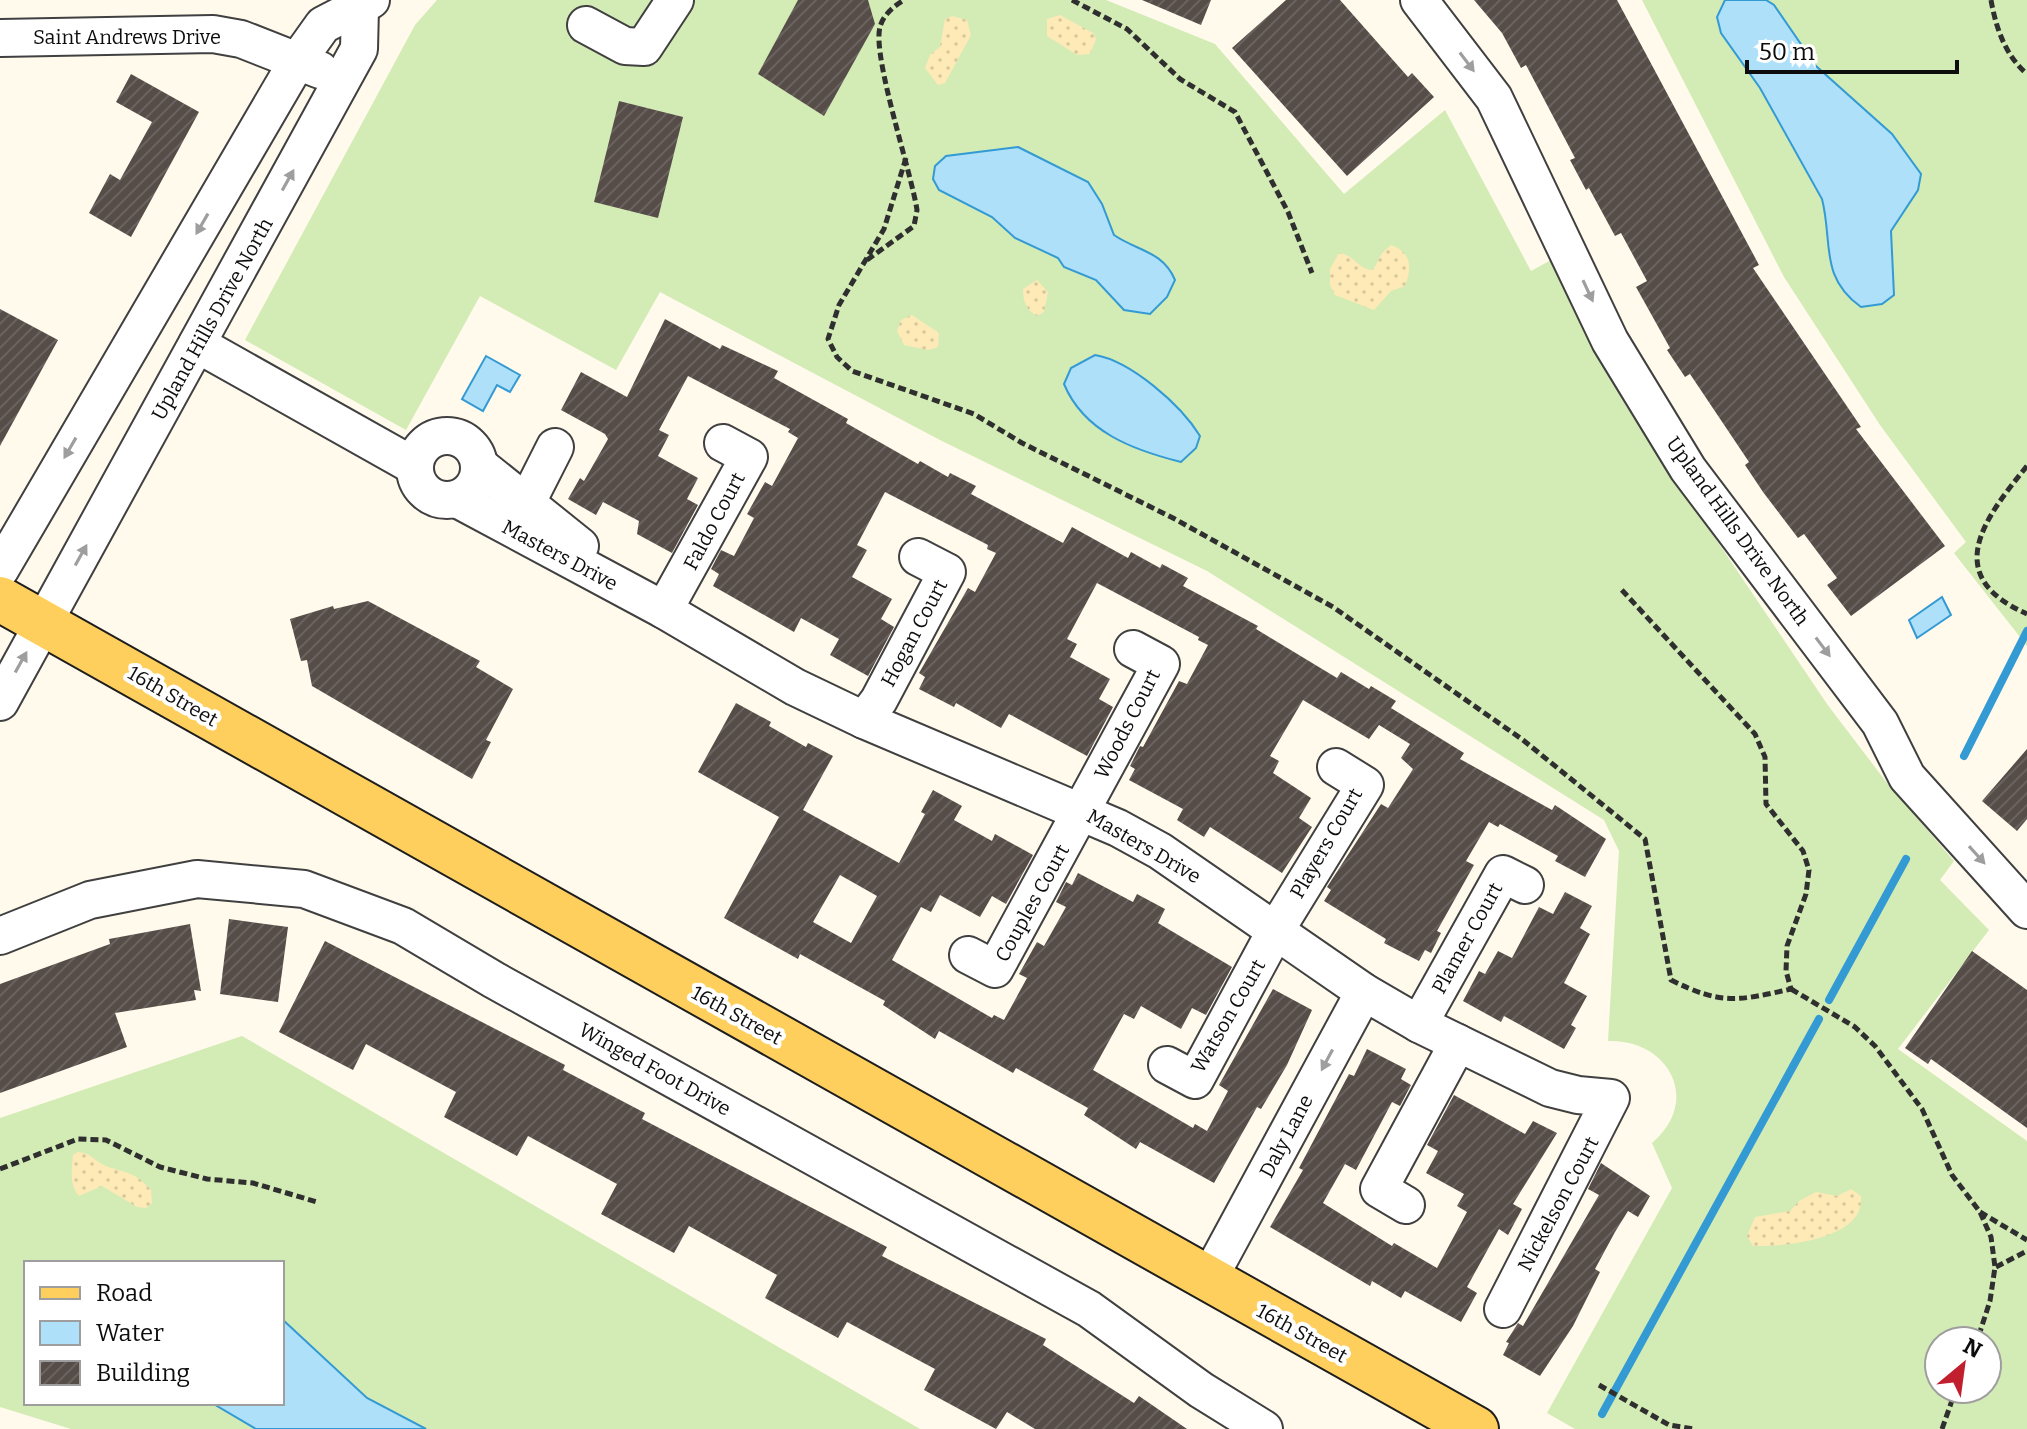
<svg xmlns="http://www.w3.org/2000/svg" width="2027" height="1429" viewBox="0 0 2027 1429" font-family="Bitter,serif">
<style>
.grass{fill:#d3ebb5;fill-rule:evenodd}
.sand{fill:url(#sand-dots)}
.water{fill:#afe0f9;stroke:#339ad3;stroke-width:2}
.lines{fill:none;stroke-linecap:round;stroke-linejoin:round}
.stream{stroke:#339ad3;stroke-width:8}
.building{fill:url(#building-hatch);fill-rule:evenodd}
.minor-casing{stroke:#404040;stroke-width:40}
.major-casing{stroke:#1e1e1e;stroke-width:48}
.path{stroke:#2f2f2f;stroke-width:5;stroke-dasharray:8 4;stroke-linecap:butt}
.minor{stroke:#fff;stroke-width:36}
.major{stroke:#fecf5d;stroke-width:44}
.oneway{fill:#9e9e9e}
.labels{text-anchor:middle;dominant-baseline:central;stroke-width:8;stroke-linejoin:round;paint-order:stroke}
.street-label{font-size:20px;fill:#0d0d0d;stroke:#fff}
</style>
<defs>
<pattern id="sand-dots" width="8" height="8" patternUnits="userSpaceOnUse" patternTransform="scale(2)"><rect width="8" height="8" fill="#fdeab7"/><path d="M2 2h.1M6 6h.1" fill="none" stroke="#d8c89c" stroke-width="1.8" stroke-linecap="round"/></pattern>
<pattern id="building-hatch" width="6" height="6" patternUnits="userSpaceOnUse" patternTransform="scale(2)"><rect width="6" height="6" fill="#564d49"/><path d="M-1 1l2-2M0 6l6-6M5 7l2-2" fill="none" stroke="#69625f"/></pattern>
</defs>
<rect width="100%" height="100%" fill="#fffaec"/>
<g class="grass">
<path d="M 437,0 L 1106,0 L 1215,44 L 1344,194 L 1445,110 L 1531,271 L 1551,260 L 1626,406 L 1827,704 L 1887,783 L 1954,861 L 1940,880 L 1989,930 L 1898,1049 L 2027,1141 L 2027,1429 L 1575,1429 L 1547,1413 L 1672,1188 L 1652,1143 C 1702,1101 1669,1039 1608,1041 L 1619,851 L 1604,820 L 1207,571 L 940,440 L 660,292 L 616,370 L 480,296 L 406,430 L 245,340 L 415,25 ZM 1939,1341 L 1987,1341 L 1987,1389 L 1939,1389 Z"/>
<polygon points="1642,0 2027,0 2027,646 1954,553 1966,542 1880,425 1784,277"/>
<path d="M 242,1036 L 920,1429 L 71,1429 L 0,1407 L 0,1118 ZM 26,1263 L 282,1263 L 282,1403 L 26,1403 Z"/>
</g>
<g class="sand">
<polygon points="1060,15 1093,33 1096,39 1090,54 1077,55 1047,36 1047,19"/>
<polygon points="952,16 967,20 971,35 945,83 938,85 925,68 930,55 940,47 945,19"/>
<path d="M 1391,245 C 1412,253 1412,267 1405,286 L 1391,291 L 1374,310 L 1335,295 L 1330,285 L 1330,269 L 1339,253 C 1353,254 1359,270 1373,270 L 1382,253 Z"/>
<path d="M 1037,280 L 1048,292 L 1044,312 L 1037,316 C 1026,310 1023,301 1023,289 Z"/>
<polygon points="912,315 939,333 938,347 928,350 904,345 897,331 901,320"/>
<path d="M 78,1152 C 92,1153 94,1161 106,1166 C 128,1174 134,1171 151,1190 L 152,1203 L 146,1208 L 137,1207 L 102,1186 L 79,1196 C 69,1185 72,1169 73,1155 Z"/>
<path d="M 1851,1189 L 1861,1196 C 1866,1239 1785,1247 1753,1246 L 1747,1236 L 1755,1217 L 1790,1211 L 1799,1201 L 1816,1192 L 1837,1196 Z"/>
</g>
<g class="water">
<path d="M 1725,0 L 1766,0 L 1774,5 L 1816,66 L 1892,134 L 1921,174 L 1918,190 L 1891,231 L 1894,295 L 1882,304 L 1861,307 C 1819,277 1833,242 1822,199 L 1760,88 L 1721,33 L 1717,17 Z"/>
<path d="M 1018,147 L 1088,182 L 1102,204 L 1114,235 C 1137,251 1163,251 1175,280 L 1167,297 L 1150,314 L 1124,310 L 1096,280 L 1064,267 L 1058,258 L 1015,238 L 992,217 L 939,190 L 933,179 L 935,166 L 946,156 Z"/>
<path d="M 1095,355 C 1131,361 1181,405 1200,436 L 1196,448 L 1181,462 C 1133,450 1084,432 1064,384 L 1071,368 Z"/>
<polygon points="486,356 520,375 510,392 497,385 483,411 462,399"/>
<polygon points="1942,597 1951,615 1917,638 1909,620"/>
<polygon points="282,1319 367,1398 426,1429 256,1429 212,1403 282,1403"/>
</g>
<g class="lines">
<g class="stream">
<polyline points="1964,756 2027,631"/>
<polyline points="1829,1000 1906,859"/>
<polyline points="1602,1414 1819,1019"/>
</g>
</g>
<g class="building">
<polygon points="798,0 868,0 875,24 824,116 758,74"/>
<polygon points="1142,0 1211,0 1201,25"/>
<polygon points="1286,0 1340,0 1408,77 1412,73 1434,97 1347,176 1232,48"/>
<polygon points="1474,0 1617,0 1759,265 1753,268 1861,427 1856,429 1945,546 1851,616 1827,585 1837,578 1804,534 1798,538 1763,492 1745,465 1749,462 1690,374 1685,377 1667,350 1670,348 1636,287 1647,281 1621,233 1615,236 1589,188 1586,190 1570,160 1575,158 1526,65 1521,68 1502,33"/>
<polygon points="131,74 199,112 131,237 89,213 110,174 120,180 152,122 116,102"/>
<polygon points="619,101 683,117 658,218 594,202"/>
<polygon points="0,309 58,340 0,446"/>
<polygon points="665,319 720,349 722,345 778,371 774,378 848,419 846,423 918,464 920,461 948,477 950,473 976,486 971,494 1063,543 1072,527 1128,558 1131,552 1160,568 1162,564 1188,578 1183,586 1258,626 1256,629 1337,678 1341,672 1369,689 1371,686 1396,701 1391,708 1464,753 1460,759 1552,810 1555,805 1606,839 1585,877 1555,861 1558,856 1500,824 1498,827 1489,822 1466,861 1474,865 1437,931 1441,933 1431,953 1425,950 1419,961 1384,943 1386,939 1324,901 1331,890 1327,887 1381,804 1388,808 1413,769 1401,758 1410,744 1379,725 1369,739 1303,700 1270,756 1279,761 1273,773 1311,798 1299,818 1312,827 1282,873 1210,827 1204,837 1177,820 1183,809 1129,780 1135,769 1130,766 1140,746 1143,747 1179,681 1187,684 1208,645 1198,640 1199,637 1097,583 1067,639 1077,644 1070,657 1110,679 1099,699 1113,707 1087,756 1009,714 1001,728 956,703 954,707 919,689 925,677 919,673 930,654 968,588 975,592 996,553 987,549 988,545 885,492 857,545 867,550 852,577 892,599 881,619 894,627 868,676 830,655 839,639 801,618 794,632 713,586 719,574 711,569 721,550 734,556 754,518 747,514 765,482 772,486 798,438 788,432 790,429 688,376 659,430 669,435 658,456 698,478 687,499 698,505 672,553 637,534 639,521 603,502 596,515 568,499 580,478 584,481 608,439 605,434 561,410 581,372 627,397"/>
<polygon points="368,601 480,661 476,667 513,689 486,740 491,742 472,779 312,686 307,660 301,661 290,619 333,606 334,609"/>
<path d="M 736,703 L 771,722 L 769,726 L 806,747 L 808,743 L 833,756 L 803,810 L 899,863 L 925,814 L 921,812 L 933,790 L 962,806 L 954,820 L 992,841 L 995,834 L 1033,855 L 1006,904 L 992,896 L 980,917 L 940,895 L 931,912 L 921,907 L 892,960 L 992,1018 L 994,1015 L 1004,1020 L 1027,978 L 1019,974 L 1037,942 L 1044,946 L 1066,907 L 1056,902 L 1066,882 L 1072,885 L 1078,873 L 1133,902 L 1137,894 L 1165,909 L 1158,923 L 1232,967 L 1206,1015 L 1192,1008 L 1181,1029 L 1141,1006 L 1134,1019 L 1124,1014 L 1093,1070 L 1193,1128 L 1195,1124 L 1207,1131 L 1228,1091 L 1219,1085 L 1273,989 L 1312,1010 L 1287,1065 L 1261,1109 L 1257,1107 L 1214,1183 L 1140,1142 L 1136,1149 L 1084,1115 L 1088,1108 L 1016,1068 L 1013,1073 L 939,1031 L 935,1039 L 883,1005 L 885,1001 L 800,954 L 798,959 L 724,918 L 779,817 L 698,772 ZM 840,875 L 877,896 L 851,943 L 813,922 Z"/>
<polygon points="2027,749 2027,819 2017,831 1982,801"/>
<polygon points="1565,892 1592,906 1580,928 1590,934 1564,983 1587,996 1571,1025 1576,1028 1564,1049 1504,1016 1501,1022 1463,1001 1479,971 1485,974 1498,951 1512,958 1539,907 1553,914"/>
<polygon points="229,919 288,927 278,1002 220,994"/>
<polygon points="190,924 201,991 194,990 196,1000 115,1013 127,1047 0,1093 0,984 110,944 109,939"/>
<polygon points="325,941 565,1065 563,1070 645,1113 642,1119 887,1247 882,1256 1046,1339 1043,1345 1134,1403 1139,1396 1187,1429 1035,1429 1007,1412 996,1429 924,1390 935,1369 847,1322 838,1338 765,1298 777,1275 689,1226 674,1253 601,1214 617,1184 528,1136 517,1156 444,1117 456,1092 366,1044 353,1070 279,1032"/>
<polygon points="1972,951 2027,990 2027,1128 1931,1059 1928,1064 1905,1048"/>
<polygon points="1367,1049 1406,1069 1401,1079 1411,1085 1400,1106 1392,1102 1356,1170 1345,1164 1323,1203 1392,1246 1394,1243 1437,1268 1467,1212 1457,1206 1464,1194 1426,1173 1438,1151 1427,1145 1454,1095 1525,1134 1533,1121 1557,1133 1513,1204 1522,1209 1508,1235 1499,1229 1467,1287 1477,1293 1461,1322 1405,1291 1401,1298 1372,1281 1370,1286 1270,1227 1303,1170 1299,1168 1349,1074 1354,1076"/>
<polygon points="1601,1163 1650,1196 1638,1217 1628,1211 1615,1232 1595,1269 1600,1272 1573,1326 1540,1376 1503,1355 1509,1343 1506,1342 1518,1323 1523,1326 1599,1195 1588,1189"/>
</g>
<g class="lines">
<defs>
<g id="minor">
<polyline points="1419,0 1494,98 1610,341 1688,469 1880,723 1907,777 2027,910"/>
<polyline points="586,25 625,46 644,47 675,0"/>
<polyline points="0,38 213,34 241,39 320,70"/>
<polyline points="197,344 414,466"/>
<circle cx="447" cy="468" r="32"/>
<polyline points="479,465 580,546"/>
<polyline points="457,499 664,610 795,687 864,720 1118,828 1160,851 1364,992 1419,1024 1550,1088 1578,1095 1611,1098 1503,1309"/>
<polyline points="516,524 555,447"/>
<polyline points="0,570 298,60 323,25 371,0"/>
<polyline points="664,610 749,457 723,443"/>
<polyline points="0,702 359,49 360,8"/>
<polyline points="864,720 879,700 947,572 918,557"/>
<polyline points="0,936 90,900 197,879 304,889 403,926 494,980 1089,1309 1201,1390 1264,1429"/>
<polyline points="968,955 995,969 1161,664 1133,649"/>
<polyline points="1419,1024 1503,874 1525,885"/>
<polyline points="1167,1065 1195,1080 1277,928 1365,785 1336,767"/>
<polyline points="1406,1205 1379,1189 1458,1043"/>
<polyline points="1208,1280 1364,992"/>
</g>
<polyline id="major" points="0,599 1476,1429"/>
</defs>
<use href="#minor" class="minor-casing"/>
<use href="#major" class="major-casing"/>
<g class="path">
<polyline points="1072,0 1127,29 1180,79 1235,112 1288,212 1312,273"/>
<path d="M 1991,0 C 1996,28 2005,55 2027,74"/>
<path d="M 906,158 L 884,229 L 839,305 L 828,339 L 837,357 L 852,371 L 974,414 L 1022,443 L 1173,518 L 1333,607 L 1523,740 L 1645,839 L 1671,980 C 1721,1005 1738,1001 1791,989 L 1786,971 L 1787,946 L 1806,894 L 1809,870 L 1803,851 L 1766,804 L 1765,757 L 1755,734 L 1620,588"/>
<path d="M 867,260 L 914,226 L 917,210 C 911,171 872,56 880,27 C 883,15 894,6 904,0"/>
<path d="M 2027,466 C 1983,520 1941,576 2027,614"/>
<polyline points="1791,989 1855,1027 1875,1046 1922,1109 1952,1175 1980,1212 1991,1237 1995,1267 1990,1301 1977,1341"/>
<polyline points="0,1169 78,1139 106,1140 160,1167 207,1179 253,1183 317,1202"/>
<polyline points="1980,1212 2027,1240"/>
<polyline points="1996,1267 2027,1251"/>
<polyline points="1599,1385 1669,1425 1694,1429"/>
<polyline points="1942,1429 1956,1389"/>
</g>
<use href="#minor" class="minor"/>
<use href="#major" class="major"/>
</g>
<defs><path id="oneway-solid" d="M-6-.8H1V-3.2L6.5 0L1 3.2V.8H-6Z" transform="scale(2)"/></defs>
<g class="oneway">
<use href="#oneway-solid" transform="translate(1467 62) rotate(53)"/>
<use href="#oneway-solid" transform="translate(288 180) rotate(-61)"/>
<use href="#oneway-solid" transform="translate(202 224) rotate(120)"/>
<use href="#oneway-solid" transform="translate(1588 291) rotate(65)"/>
<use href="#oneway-solid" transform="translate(70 448) rotate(120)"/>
<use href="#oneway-solid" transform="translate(81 555) rotate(-61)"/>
<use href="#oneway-solid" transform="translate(1823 647) rotate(53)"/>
<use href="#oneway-solid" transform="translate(21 662) rotate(-61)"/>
<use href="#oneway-solid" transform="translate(1977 855) rotate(48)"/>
<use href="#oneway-solid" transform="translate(1327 1060) rotate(118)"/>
</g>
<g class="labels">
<g class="street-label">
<text x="127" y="37">Saint Andrews Drive</text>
<text transform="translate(212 319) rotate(-61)">Upland Hills Drive North</text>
<text transform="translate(714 521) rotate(-62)">Faldo Court</text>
<text transform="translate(1738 531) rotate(54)">Upland Hills Drive North</text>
<text transform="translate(560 555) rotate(28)">Masters Drive</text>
<text transform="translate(914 633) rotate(-62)">Hogan Court</text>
<text transform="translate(173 696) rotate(30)">16th Street</text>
<text transform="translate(1127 724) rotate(-63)">Woods Court</text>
<text transform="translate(1326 843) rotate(-60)">Players Court</text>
<text transform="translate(1144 846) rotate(30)">Masters Drive</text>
<text transform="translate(1032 903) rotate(-61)">Couples Court</text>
<text transform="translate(1467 938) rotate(-61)">Plamer Court</text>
<text transform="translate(737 1015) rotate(29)">16th Street</text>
<text transform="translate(1228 1016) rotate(-60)">Watson Court</text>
<text transform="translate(655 1069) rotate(29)">Winged Foot Drive</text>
<text transform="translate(1286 1136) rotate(-62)">Daly Lane</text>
<text transform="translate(1558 1204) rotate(-62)">Nickelson Court</text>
<text transform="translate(1302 1333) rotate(29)">16th Street</text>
</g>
</g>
<rect x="24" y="1261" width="260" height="144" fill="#ffffff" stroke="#9e9e9e" stroke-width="2"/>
<rect x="40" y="1287" width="40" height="12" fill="#fecf5d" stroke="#9e9e9e" stroke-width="2"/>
<text x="96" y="1301" font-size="24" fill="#0d0d0d">Road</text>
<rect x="40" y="1321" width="40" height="24" fill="#afe0f9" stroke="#9e9e9e" stroke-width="2"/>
<text x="96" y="1341" font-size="24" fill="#0d0d0d">Water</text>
<rect x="40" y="1361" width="40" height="24" fill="url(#building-hatch)" stroke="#9e9e9e" stroke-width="2"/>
<text x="96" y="1381" font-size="24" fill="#0d0d0d">Building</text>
<g transform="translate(1963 1365) rotate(29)"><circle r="38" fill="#ffffff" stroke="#9e9e9e" stroke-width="2"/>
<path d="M0-6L14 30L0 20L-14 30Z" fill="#c21f2e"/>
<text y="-12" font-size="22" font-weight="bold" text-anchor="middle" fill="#0d0d0d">N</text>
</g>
<path d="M1747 60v12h210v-12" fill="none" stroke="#0d0d0d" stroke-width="4"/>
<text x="1759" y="60" font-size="24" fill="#0d0d0d" stroke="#ffffff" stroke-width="6" paint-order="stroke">50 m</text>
</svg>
